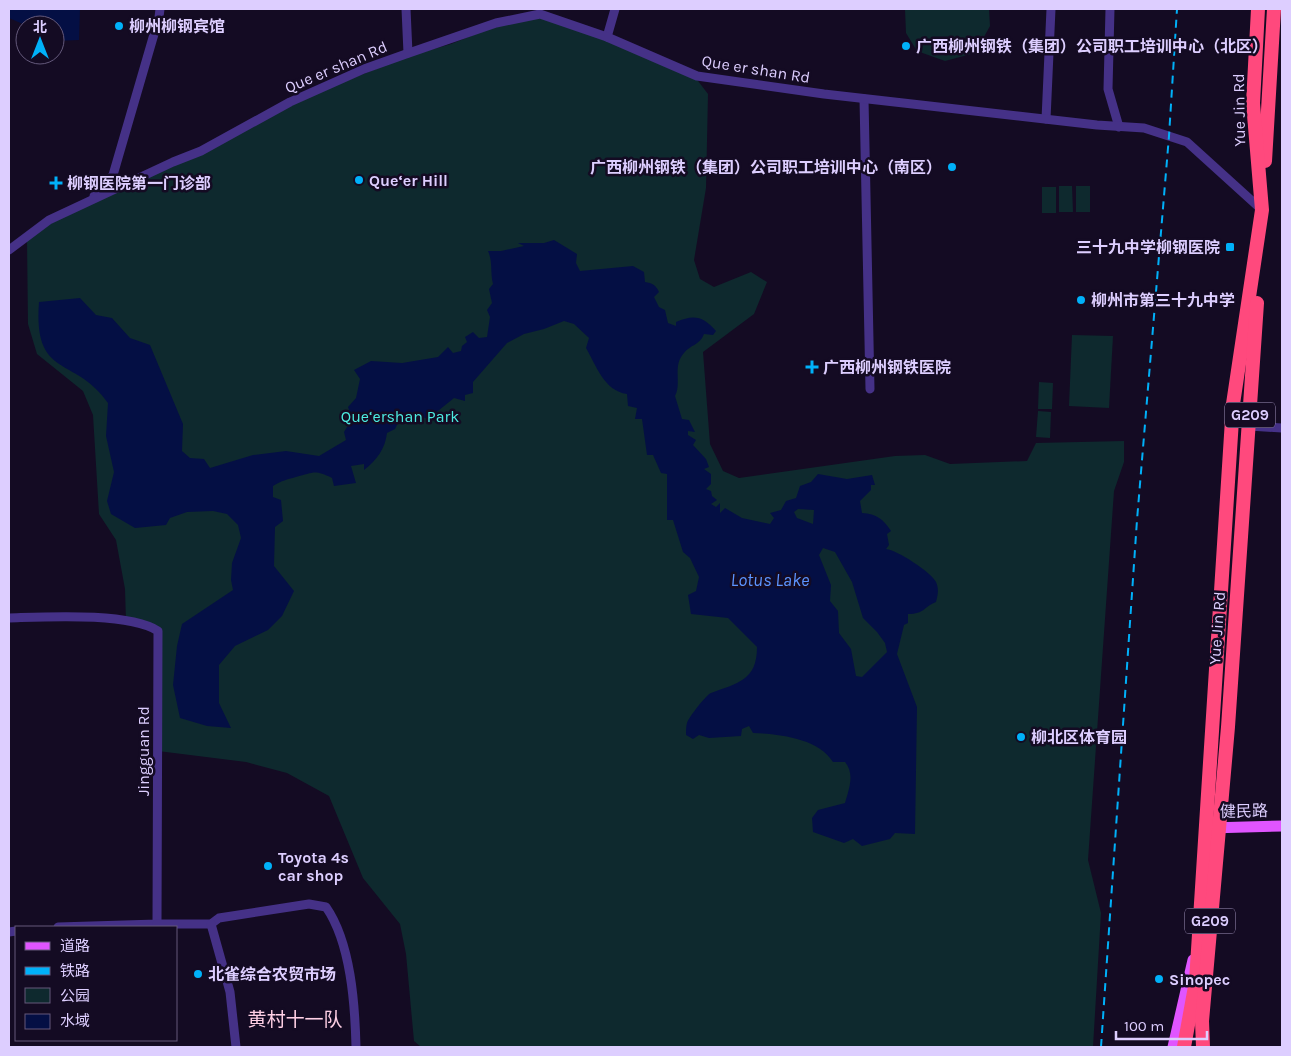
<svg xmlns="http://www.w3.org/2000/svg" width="1291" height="1056" viewBox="0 0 1291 1056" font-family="Karla,'Noto Sans SC',sans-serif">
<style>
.green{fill:#0e292e}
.water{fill:#040f44;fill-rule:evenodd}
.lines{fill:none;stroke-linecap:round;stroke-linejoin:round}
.minor{stroke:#453187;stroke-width:9}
.major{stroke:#e055ff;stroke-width:11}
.highway{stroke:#ff497d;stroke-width:14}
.rail{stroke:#00b1f9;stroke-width:2;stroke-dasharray:8 6;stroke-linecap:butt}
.poi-dot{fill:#00b1f9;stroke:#140b23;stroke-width:2}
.labels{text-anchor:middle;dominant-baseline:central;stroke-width:5;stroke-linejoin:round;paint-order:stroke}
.shield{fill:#140b23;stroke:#a194bd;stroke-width:1}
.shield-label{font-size:15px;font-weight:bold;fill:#ddceff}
.poi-label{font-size:16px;font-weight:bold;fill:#ddceff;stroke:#140b23;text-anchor:start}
.street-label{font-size:16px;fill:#ddceff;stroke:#140b23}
.park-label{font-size:16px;fill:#4dece2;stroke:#140b23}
.water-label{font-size:18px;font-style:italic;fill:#5c94ff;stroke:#140b23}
.quarter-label{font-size:19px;fill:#ffd0e5;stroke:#140b23}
</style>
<rect width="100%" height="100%" fill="#140b23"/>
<g class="green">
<polygon points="905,9 989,9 990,26 975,53 945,61 917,51 906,33"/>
<polygon points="541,17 607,40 695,77 708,94 706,188 694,260 700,279 714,287 751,272 767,282 754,314 703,352 710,444 723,471 739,478 895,456 925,455 950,464 1027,461 1036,443 1124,441 1124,462 1114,491 1088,860 1101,913 1093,1047 421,1047 414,1041 406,954 400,924 363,878 329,796 287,773 246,762 158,751 158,631 126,621 125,589 116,540 99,514 93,415 83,391 37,354 28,324 27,240 52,222 291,103 406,57 451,44 496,26"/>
<polygon points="1059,186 1072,186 1073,212 1059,212"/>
<rect x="1076" y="186" width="14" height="26"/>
<rect x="1042" y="187" width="14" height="26"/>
<polygon points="1072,335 1113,336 1109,408 1069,406"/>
<polygon points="1039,382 1053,383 1052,409 1038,409"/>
<polygon points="1038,411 1051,412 1050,438 1036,437"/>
</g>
<g class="water">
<polygon points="9,9 80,9 79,40 55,41 55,25 25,25 9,18"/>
<path d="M 554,240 L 577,254 L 576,263 L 580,271 L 633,266 L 644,272 L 645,282 C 652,283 656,285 659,292 L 654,297 L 659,307 L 665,310 L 668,323 L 676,326 L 676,322 C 694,314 703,316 716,331 L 713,335 L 704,334 C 700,345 690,345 684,353 C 672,366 682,383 675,396 L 682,419 L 689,420 L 695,432 L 688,431 L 688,435 L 696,440 L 693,445 L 706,459 L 709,467 L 704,469 L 711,474 L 711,484 L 706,489 L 711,491 L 712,496 L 717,500 L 711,504 L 716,507 L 720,503 L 720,513 L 725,508 L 742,518 L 770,524 L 774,518 L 770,513 L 781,510 L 786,501 L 796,498 L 800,486 L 811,482 L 818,474 L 847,479 L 872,475 L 875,485 L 871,485 L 871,490 L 860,501 L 862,513 C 877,514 883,519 891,531 L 887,534 L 889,545 L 886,549 C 897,550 931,572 936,582 C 939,589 938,595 936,602 C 923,607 925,614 908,614 L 908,623 L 904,625 L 897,654 L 917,707 L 915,834 L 895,833 L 890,839 L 862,846 L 853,839 L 844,843 L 813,832 L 812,818 L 818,810 L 845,803 C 849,789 855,774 845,762 L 833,762 C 818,738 779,734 753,733 L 749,726 L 742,729 L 741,736 L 709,738 L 699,735 L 693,739 L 686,735 C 686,731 686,726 687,723 C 689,717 706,695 711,693 C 737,683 757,681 757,647 L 728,618 L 691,614 L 688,595 L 696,591 L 699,577 L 690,558 L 683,552 L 673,520 L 667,520 L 667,474 L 661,473 L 653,455 L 647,455 L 642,419 L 635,419 L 637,408 L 628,406 L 627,394 C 604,391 596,365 586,348 L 589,338 L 574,324 L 564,321 L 544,329 L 524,334 L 507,343 L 473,382 L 473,393 L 465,395 L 465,401 L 454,398 L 428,419 L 420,416 L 399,421 L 395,429 L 387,433 C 385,449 377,460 364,470 L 364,464 L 351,466 L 356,483 L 334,486 L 332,478 C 314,469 313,473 296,477 C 286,480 283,480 273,486 L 273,497 L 281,500 L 283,521 L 275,527 L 274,566 L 294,591 L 282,616 L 268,630 L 235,646 L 219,665 L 219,703 L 231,728 L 207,726 L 180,718 L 173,685 L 177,646 L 182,624 L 233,590 L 231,580 L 232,563 L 241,538 L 238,525 L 227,514 L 213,511 L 187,512 L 170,518 L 166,525 L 135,528 L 111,514 L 107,501 L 114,472 L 106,436 L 108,403 C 75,355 33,380 39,302 L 80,298 L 96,315 L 112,318 L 130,338 L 150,345 L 183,424 L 182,451 L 190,458 L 204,459 L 210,468 L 253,455 L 286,451 L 319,456 L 346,440 L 344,432 L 352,419 L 348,407 L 356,398 L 360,379 L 354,370 L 371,361 L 402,363 L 438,357 L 448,347 L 453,353 L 461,351 L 462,346 L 467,342 L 465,337 L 473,332 L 479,338 L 487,337 L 490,317 L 487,310 L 492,303 L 489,289 L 493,284 C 490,272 493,262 488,251 L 501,251 L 524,246 L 518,243 L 544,243 ZM 798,509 L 814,510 L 813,524 L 797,518 L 794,512 ZM 823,548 L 835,552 L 852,582 L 863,618 L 877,632 L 885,643 L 887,652 L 862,677 L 856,676 L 851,649 L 839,633 L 838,611 L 830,601 L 831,585 L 819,555 Z"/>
</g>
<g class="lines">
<g class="minor">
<polyline points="406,9 408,53"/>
<polyline points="1110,9 1108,89 1119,127"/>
<polyline points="607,37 615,9"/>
<polyline points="864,99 870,389"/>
<polyline points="1046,119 1051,9"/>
<polyline points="94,196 113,175 159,17 160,9"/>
<polyline points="9,250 49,220 173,162 201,151 290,102 364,69 406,54 496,23 540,14 607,37 697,76 824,94 1097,125 1144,128 1187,142 1262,210"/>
<polyline points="1249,426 1282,428"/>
<path d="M 9,618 C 45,617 128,612 158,631 L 157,924 L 58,927"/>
<path d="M 157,924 L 211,924 L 219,918 L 309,904 L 326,907 C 351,943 355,1005 356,1047"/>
<polyline points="211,924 230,992 236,1047"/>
<polyline points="9,932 16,931"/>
</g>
<g class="major">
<polyline points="1210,828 1282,826"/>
<polyline points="1173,1047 1193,960"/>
</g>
<g class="highway">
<polyline points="1265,161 1274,9"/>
<polyline points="1184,1047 1196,981 1233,404 1262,210 1253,103 1258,9"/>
<polyline points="1203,1047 1202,1021 1228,727 1257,303"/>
</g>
<polyline class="rail" points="1101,1047 1137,520 1169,136 1177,9"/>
</g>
<g class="poi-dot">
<circle cx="119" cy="26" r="5"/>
<circle cx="906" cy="46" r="5"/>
<circle cx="952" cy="167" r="5"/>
<circle cx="359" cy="180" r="5"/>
<path d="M53.5 175.5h5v5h5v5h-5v5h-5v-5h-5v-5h5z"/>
<rect x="1225" y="242" width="10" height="10" rx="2.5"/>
<circle cx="1081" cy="300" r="5"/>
<path d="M809.5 359.5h5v5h5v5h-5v5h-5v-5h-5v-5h5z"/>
<circle cx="1021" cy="737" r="5"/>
<circle cx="268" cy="866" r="5"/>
<circle cx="198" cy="974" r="5"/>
<circle cx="1159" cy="979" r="5"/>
</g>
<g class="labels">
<g class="shield">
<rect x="1225" y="402.5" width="50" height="25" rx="4"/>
<rect x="1185" y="908.5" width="50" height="25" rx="4"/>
</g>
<g class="shield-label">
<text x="1250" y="415">G209</text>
<text x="1210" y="921">G209</text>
</g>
<g class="poi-label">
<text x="129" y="26">柳州柳钢宾馆</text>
<text x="916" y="46">广西柳州钢铁（集团）公司职工培训中心（北区）</text>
<text x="942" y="167" text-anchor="end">广西柳州钢铁（集团）公司职工培训中心（南区）</text>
<text x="369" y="180">Que‘er Hill</text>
<text x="67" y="183">柳钢医院第一门诊部</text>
<text x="1220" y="247" text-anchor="end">三十九中学柳钢医院</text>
<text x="1091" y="300">柳州市第三十九中学</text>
<text x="823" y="367">广西柳州钢铁医院</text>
<text x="1031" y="737">柳北区体育园</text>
<text x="278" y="857">Toyota 4s<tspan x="278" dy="18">car shop</tspan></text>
<text x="208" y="974">北雀综合农贸市场</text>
<text x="1169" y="979">Sinopec</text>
</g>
<g class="street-label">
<text transform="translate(336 67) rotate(-23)">Que er shan Rd</text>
<text transform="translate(756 69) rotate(9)">Que er shan Rd</text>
<text transform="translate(1239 110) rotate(-91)">Yue Jin Rd</text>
<text transform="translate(1217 628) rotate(-86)">Yue Jin Rd</text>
<text transform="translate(143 751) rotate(-90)">Jingguan Rd</text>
<text transform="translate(1244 811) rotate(-1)">健民路</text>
</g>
<g class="park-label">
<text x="400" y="416">Que‘ershan Park</text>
</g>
<g class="water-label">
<text x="770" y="580">Lotus Lake</text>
</g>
<g class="quarter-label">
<text x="295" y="1020">黄村十一队</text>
</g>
</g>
<rect width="1291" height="1056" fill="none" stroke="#ddceff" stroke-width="20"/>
<rect x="15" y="926" width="162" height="115" fill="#140b23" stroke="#64597b"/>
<rect x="25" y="942" width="25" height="8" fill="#e055ff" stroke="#64597b"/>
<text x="60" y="951" font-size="15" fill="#ddceff">道路</text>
<rect x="25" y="967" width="25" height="8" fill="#00b1f9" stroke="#64597b"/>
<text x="60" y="976" font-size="15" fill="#ddceff">铁路</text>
<rect x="25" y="988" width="25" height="15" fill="#0e292e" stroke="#64597b"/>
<text x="60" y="1001" font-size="15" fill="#ddceff">公园</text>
<rect x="25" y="1014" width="25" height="15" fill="#040f44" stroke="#64597b"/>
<text x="60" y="1026" font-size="15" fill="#ddceff">水域</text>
<g transform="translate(40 40)"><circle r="24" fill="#140b23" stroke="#64597b"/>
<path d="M0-4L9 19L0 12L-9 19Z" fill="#00b1f9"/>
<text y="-8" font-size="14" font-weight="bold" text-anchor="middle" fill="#ddceff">北</text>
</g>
<path d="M1116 1031v8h91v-8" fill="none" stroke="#ddceff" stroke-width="2.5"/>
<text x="1124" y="1031" font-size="15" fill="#ddceff" stroke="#140b23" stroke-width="4" paint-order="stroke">100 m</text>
</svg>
